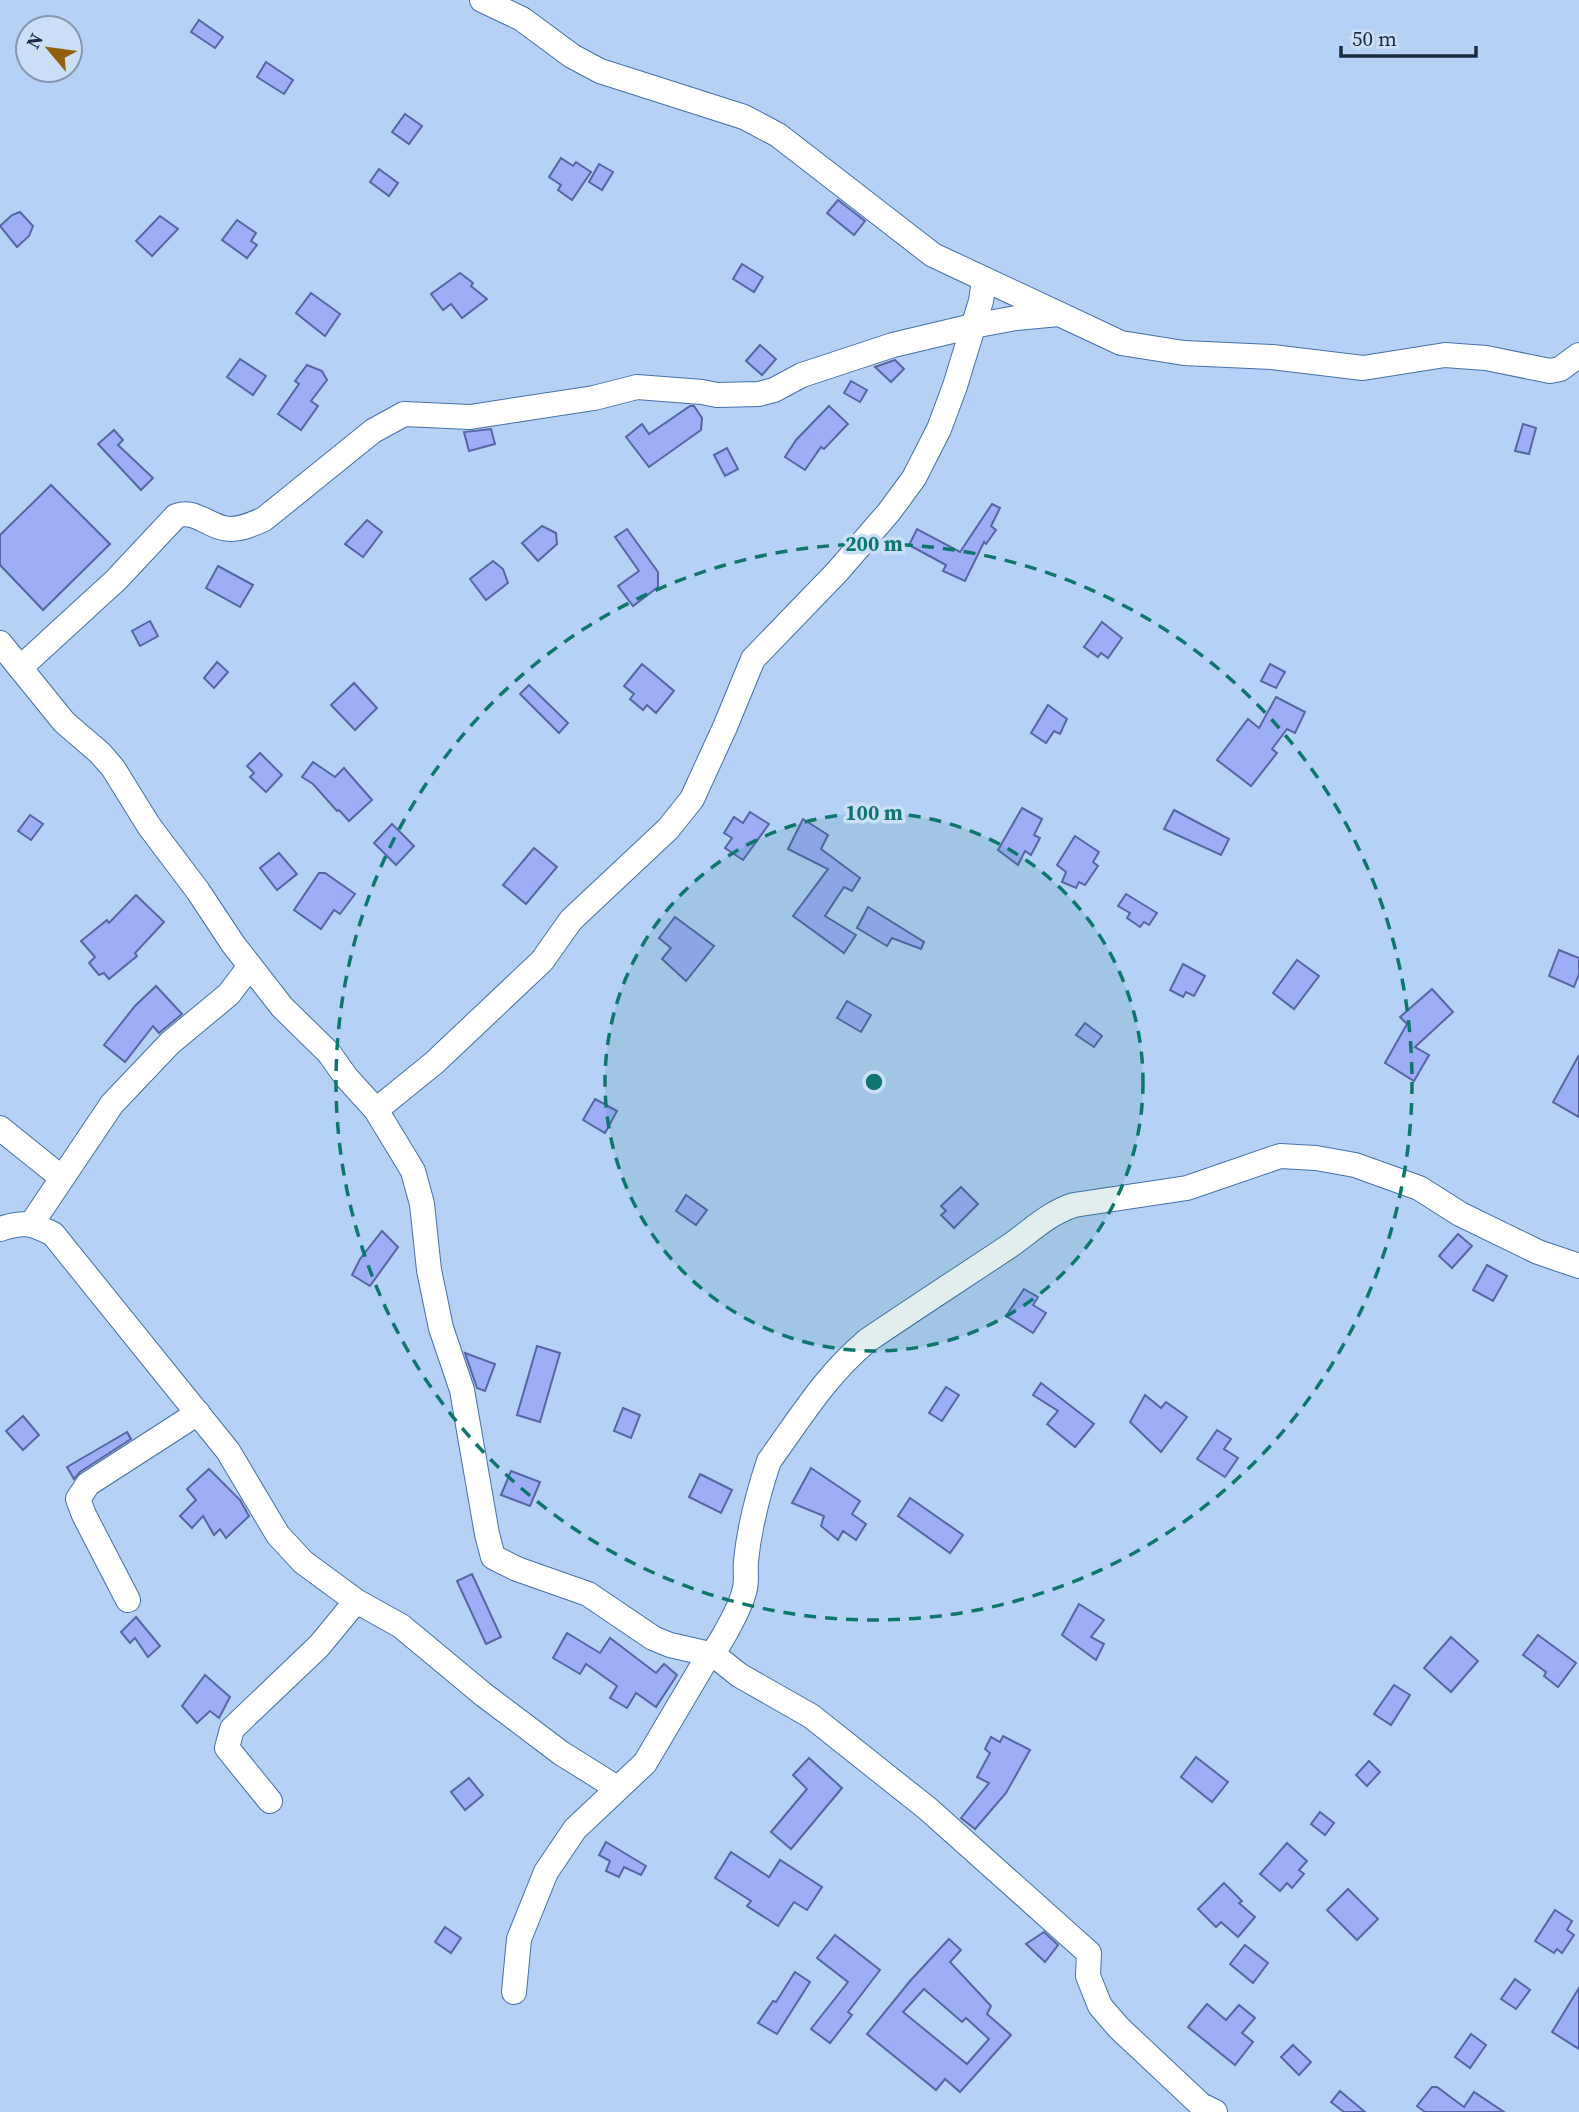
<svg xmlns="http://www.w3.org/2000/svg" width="1579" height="2112" viewBox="0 0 1579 2112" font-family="'Source Serif 4',serif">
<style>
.building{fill:#9daef6;stroke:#5865a2;stroke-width:2;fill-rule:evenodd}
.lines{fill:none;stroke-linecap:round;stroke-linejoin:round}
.minor-casing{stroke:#4371a7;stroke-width:26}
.minor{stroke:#fff;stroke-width:24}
.ring{fill:none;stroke:#0f766e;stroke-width:3.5;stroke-dasharray:12 9}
.centre{fill:#0f766e;stroke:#cbdff7;stroke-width:3.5}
.ring-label{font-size:21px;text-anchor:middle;font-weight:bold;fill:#0f766e;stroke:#cbdff7;stroke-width:7;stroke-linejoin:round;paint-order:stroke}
</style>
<rect width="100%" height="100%" fill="#b5d2f6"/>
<g class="building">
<polygon points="199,20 223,37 215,48 191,32"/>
<polygon points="266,62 293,80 284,94 257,77"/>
<polygon points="405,114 422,126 409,144 392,132"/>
<polygon points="561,158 573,166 576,162 591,172 572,200 558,190 561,185 549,177"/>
<polygon points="599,164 613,172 602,190 589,182"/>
<polygon points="379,169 398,183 389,196 370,182"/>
<polygon points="838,200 865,221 854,235 827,213"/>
<polygon points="20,212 33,226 29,236 17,247 0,226 12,215"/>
<polygon points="160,216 178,229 152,256 136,241"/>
<polygon points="237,220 256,233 251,241 257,245 247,258 222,240"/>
<polygon points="742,264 763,277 754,292 733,279"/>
<polygon points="460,273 473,283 471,286 487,299 462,318 451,304 443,310 431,294"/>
<polygon points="311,293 340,314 325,336 296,313"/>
<polygon points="760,345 776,359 762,375 746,361"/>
<polygon points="240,359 266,376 253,395 227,377"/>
<polygon points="895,360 904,369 891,382 875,367"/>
<polygon points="307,365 322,371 327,380 311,401 318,406 301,430 278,414 299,384 295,381"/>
<polygon points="851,381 867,390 860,402 844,393"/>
<polygon points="690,406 694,406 702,418 701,430 649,467 626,437 642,424 649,434"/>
<polygon points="829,406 848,424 824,449 821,447 805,470 785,457 796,440"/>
<polygon points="1523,424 1536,428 1529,454 1515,451"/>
<polygon points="491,429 495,444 469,451 464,432"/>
<polygon points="114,430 123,440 118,445 153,478 141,490 98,444"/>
<polygon points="727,448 738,469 725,476 714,455"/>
<polygon points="51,485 110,544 43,610 0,565 0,535"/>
<polygon points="992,504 1000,508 991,526 996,530 986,544 984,542 965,581 943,571 946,565 909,545 917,529 960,552"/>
<polygon points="367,520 382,532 363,557 345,544"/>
<polygon points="542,526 556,533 557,544 538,561 522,543"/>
<polygon points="627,529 658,572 658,587 633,606 618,586 639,571 615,537"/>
<polygon points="493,561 503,569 508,583 486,600 470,579"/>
<polygon points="218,566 253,585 240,607 206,588"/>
<polygon points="150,621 158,636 140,646 132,631"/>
<polygon points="1102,622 1122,638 1108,658 1101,653 1098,657 1084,647"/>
<polygon points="217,662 228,672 214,688 204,678"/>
<polygon points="642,664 674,691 656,713 647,705 643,710 630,699 634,694 624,686"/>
<polygon points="1270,664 1285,672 1276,688 1261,681"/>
<polygon points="354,683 377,708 355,730 331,705"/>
<polygon points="529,685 568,723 559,733 520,694"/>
<polygon points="1276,697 1305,712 1295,733 1287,729 1272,749 1277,753 1251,786 1217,760 1248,719 1259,728"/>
<polygon points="1048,705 1067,719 1060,734 1054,731 1046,743 1031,733"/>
<polygon points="260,753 282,775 266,792 250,777 254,773 247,766"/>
<polygon points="313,762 335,777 344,768 372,800 349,821 339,810 337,811 313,784 302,777"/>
<polygon points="1022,808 1042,819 1034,835 1040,838 1031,855 1025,851 1018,865 998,850"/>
<polygon points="1174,810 1229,839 1221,855 1164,829"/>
<polygon points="750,812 769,824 743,860 725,848 732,838 724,833 734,817 743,823"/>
<polygon points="30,815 43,824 31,840 18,831"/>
<polygon points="803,819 828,835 821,849 860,878 852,891 844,887 825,916 856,935 844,953 793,916 828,869 788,849"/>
<polygon points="392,824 414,846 396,865 374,843"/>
<polygon points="1075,836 1099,852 1093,862 1098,866 1085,885 1079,882 1076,888 1062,882 1066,872 1057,865"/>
<polygon points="534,848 557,867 526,904 503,885"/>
<polygon points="279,853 297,874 277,890 260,868"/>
<polygon points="319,873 325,873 355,894 340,914 334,910 321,929 294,910"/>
<polygon points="1126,894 1157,913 1149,925 1144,922 1140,927 1127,918 1130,913 1118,906"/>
<polygon points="136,895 164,922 135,953 137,956 109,979 104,973 99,975 89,963 95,957 81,941 107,920 109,923"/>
<polygon points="868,907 924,942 921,949 892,938 887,946 857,928"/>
<polygon points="675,917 714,946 686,981 662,959 671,948 659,938"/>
<polygon points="1559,950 1579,958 1579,974 1574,987 1549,976"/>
<polygon points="1297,960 1319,976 1294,1009 1273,993"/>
<polygon points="1183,964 1205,976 1194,996 1186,992 1183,997 1170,990"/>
<polygon points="156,986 182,1014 159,1033 153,1026 125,1062 104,1045 135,1006"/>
<polygon points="1432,989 1453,1012 1415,1047 1429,1055 1414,1081 1385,1063 1407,1024 1400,1017"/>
<polygon points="847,1001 871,1015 861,1032 837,1018"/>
<polygon points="1085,1023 1102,1036 1094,1047 1076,1035"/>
<polygon points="1579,1055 1579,1117 1553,1102"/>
<polygon points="595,1099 617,1111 605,1133 583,1120"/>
<polygon points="961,1187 978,1204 954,1228 941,1215 946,1211 941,1206"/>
<polygon points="686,1195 707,1210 696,1225 676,1211"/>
<polygon points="382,1231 398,1247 370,1286 352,1275 360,1259"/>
<polygon points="1458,1234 1472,1246 1452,1268 1439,1256"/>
<polygon points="1487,1265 1507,1276 1493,1301 1473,1290"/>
<polygon points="1024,1289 1038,1297 1033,1305 1046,1313 1033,1333 1006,1316"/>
<polygon points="537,1346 560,1353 540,1422 517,1415"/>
<polygon points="465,1353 495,1364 485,1391 477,1388"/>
<polygon points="1041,1383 1094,1424 1075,1447 1047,1424 1058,1411 1033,1395"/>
<polygon points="946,1387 959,1395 942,1421 929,1413"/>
<polygon points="1145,1395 1161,1408 1166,1402 1187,1417 1161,1452 1130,1422"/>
<polygon points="623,1408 640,1415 631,1438 614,1431"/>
<polygon points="23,1416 39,1435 23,1450 6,1431"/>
<polygon points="1217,1430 1231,1439 1224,1449 1238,1458 1225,1477 1197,1459"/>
<polygon points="127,1432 131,1439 80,1472 74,1479 67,1467"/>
<polygon points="811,1468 860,1501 852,1514 866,1524 856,1540 843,1531 838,1540 821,1526 824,1516 792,1503"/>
<polygon points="209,1469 240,1500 249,1516 226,1538 220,1529 214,1535 203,1516 192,1528 180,1516 196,1500 187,1489"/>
<polygon points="511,1471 540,1482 530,1506 501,1495"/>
<polygon points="700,1474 732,1490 721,1513 689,1497"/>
<polygon points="910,1498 963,1535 950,1553 898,1516"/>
<polygon points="472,1574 501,1637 486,1644 457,1581"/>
<polygon points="1079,1604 1104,1620 1091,1637 1104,1644 1096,1660 1062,1635"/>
<polygon points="136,1617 160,1646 148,1657 135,1638 130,1643 121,1632"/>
<polygon points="567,1633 600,1653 610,1638 656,1673 664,1664 677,1675 656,1707 636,1693 627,1708 610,1698 617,1686 586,1664 580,1674 553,1658"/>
<polygon points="1538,1635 1576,1663 1558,1687 1544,1676 1546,1672 1523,1655"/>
<polygon points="1451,1637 1478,1661 1451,1692 1424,1668"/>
<polygon points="205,1675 230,1697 219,1718 210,1711 197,1723 182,1706"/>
<polygon points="1394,1685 1410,1695 1391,1725 1374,1714"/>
<polygon points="1003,1736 1030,1750 1006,1793 975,1829 961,1818 989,1783 977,1777 990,1753 985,1749 991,1737 1000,1742"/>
<polygon points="1196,1757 1228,1782 1212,1802 1181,1777"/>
<polygon points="809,1758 842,1788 791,1849 771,1832 807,1789 793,1775"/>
<polygon points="1369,1761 1380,1772 1367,1786 1356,1775"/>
<polygon points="469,1778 483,1795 465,1810 451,1792"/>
<polygon points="1320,1812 1334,1823 1325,1835 1311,1824"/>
<polygon points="606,1842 646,1866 641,1875 624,1867 619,1877 606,1871 610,1861 599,1855"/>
<polygon points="1287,1843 1307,1861 1299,1870 1304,1874 1292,1888 1287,1883 1280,1891 1260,1874"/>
<polygon points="731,1852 769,1877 780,1860 822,1887 807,1910 794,1902 778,1926 747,1906 751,1901 715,1878"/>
<polygon points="1224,1883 1242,1901 1239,1903 1255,1917 1238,1937 1221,1922 1216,1927 1198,1909"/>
<polygon points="1348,1889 1378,1919 1357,1940 1327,1910"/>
<polygon points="1555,1910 1572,1921 1567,1930 1574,1935 1562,1953 1557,1949 1554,1953 1535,1941"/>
<polygon points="445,1927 461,1938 451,1953 435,1942"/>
<polygon points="1044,1932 1058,1945 1045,1962 1026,1944"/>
<polygon points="835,1935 880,1970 848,2012 852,2015 830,2043 811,2029 848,1982 817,1958"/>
<path d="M 949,1939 L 961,1950 L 950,1962 L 991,2006 L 987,2014 L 1011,2035 L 960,2092 L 945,2079 L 936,2090 L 867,2034 L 910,1981 ZM 924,1989 L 962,2022 L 966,2018 L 989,2039 L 967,2064 L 903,2012 Z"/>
<polygon points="1245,1945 1268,1963 1253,1983 1230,1964"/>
<polygon points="795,1972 810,1982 777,2034 758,2023 773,2001 776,2002"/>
<polygon points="1515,1979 1530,1990 1516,2009 1501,1999"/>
<polygon points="1579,1988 1579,2049 1552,2032"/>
<polygon points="1207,2004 1226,2020 1239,2005 1255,2018 1242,2033 1253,2042 1235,2065 1188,2027"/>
<polygon points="1471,2034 1486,2045 1470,2068 1455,2057"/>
<polygon points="1293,2045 1311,2062 1299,2075 1281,2057"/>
<polygon points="1432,2087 1437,2087 1464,2107 1474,2092 1504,2112 1425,2112 1417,2106"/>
<polygon points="1340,2091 1365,2112 1344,2112 1331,2102"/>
</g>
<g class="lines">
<defs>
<g id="minor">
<polyline points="482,0 522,19 572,56 600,71 744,117 778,135 933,255 1121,343 1184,353 1272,357 1363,368 1445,355 1486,358 1550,371 1560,369 1579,355"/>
<polyline points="0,643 64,722 100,753 113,768 149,826 198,891 233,944 282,1007 329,1053 346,1077 376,1110 413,1171 422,1204 429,1270 441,1328 462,1390 487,1534 493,1557 517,1569 588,1594 653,1638 670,1645 714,1655 739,1675 811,1716 928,1809 1089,1953 1088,1976 1100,2006 1119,2028 1201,2105 1215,2112"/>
<path d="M 20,668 L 116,580 L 176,516 C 195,508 211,529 230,529 C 242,529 253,524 264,519 L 373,431 L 404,414 L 470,417 L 594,398 L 637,387 L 702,392 L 717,395 L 759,394 L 774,390 L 802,375 L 893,345 L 973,326 L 1016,318 L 1059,314"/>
<polyline points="376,1110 434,1063 542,961 571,920 668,829 692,799 725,727 753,659 837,572 889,512 914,478 939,429 955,386 981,301 984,280"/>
<polyline points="0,1128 62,1178"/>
<polyline points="32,1223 112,1104 170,1043 229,994 250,966"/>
<path d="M 0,1229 C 24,1221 31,1223 53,1234 L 228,1451 L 278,1535 L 303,1562 L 356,1601 L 401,1626 L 484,1695 L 561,1753 L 617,1788"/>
<polyline points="128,1600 84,1515 78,1499 88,1484 198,1413"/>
<polyline points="270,1801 227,1748 232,1729 319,1646 356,1601"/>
<path d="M 514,1992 L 519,1939 L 546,1872 L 575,1829 L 645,1763 L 704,1663 C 717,1652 742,1605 745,1588 C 747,1580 745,1570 746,1561 C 749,1530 759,1491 769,1461 C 801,1417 825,1376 868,1340 C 915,1308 963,1277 1011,1245 C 1032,1230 1049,1213 1074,1205 L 1187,1188 L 1280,1156 L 1316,1158 L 1355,1165 L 1419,1188 L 1460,1214 L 1538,1252 L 1579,1266"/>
</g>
</defs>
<use href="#minor" class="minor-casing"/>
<use href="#minor" class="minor"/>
</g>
<circle cx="874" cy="1082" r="269" fill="#0f766e" fill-opacity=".12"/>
<g class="ring">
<circle cx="874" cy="1082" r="269"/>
<circle cx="874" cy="1082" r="538"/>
</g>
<circle cx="874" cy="1082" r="10" class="centre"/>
<g class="ring-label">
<text x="874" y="551">200 m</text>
<text x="874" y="820">100 m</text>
</g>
<g transform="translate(49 49) rotate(299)"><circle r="33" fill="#cbdff7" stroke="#8497af" stroke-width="2"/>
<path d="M0-5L12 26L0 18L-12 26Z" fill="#90600c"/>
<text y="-10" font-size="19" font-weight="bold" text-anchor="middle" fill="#192c43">N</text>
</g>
<path d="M1341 46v10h135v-10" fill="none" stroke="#192c43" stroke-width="3.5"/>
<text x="1352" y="46" font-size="21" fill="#192c43" stroke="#cbdff7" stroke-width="5" paint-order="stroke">50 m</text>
</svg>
